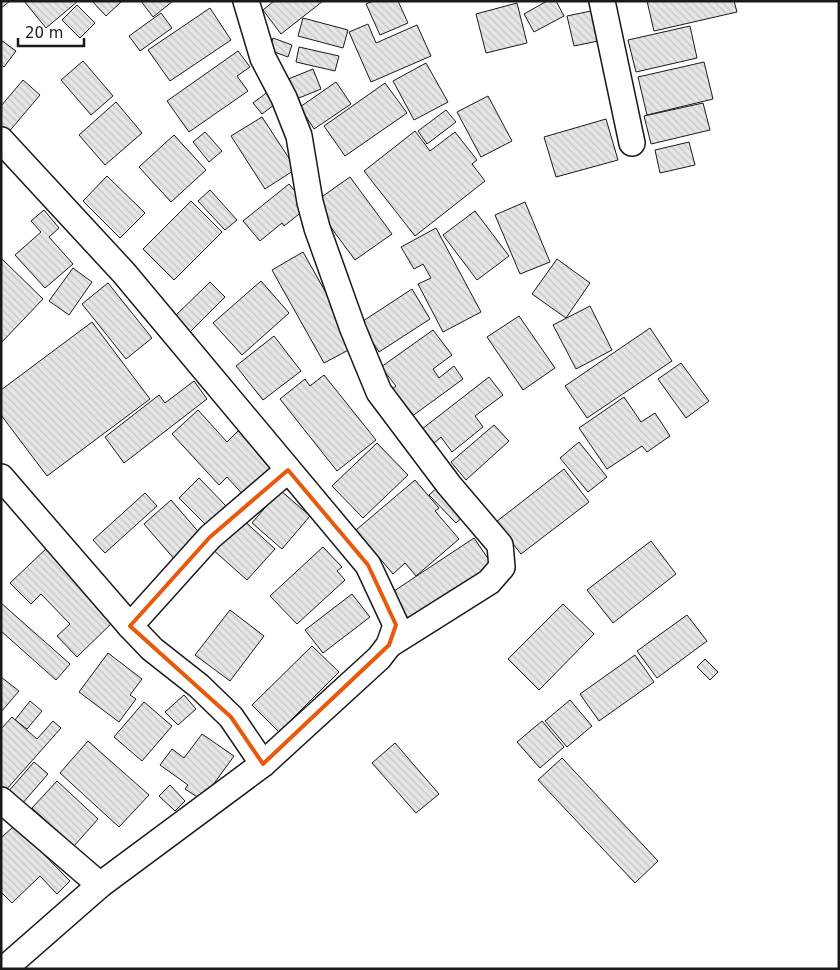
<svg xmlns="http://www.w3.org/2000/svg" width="840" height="970" viewBox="0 0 840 970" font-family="'DejaVu Sans',sans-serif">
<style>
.building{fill:url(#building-back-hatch);stroke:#1a1a1a}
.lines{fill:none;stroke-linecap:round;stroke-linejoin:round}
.minor-casing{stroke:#1a1a1a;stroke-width:28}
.minor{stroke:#fff;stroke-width:25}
.marked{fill:none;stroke:#e8590c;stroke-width:4;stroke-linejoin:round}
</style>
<defs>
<pattern id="building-back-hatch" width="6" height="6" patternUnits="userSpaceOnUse" patternTransform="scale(1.25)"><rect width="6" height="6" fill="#e6e6e6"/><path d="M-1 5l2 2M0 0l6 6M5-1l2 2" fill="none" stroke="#c5c5c5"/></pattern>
</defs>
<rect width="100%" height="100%" fill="#fff"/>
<g class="building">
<polygon points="1,1 10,1 1,8"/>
<polygon points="24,1 78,1 46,28"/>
<polygon points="92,1 122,1 106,16"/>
<polygon points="141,1 173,1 153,17"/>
<polygon points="274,1 323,1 281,34 263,10"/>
<polygon points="373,1 398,1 408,23 380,35 366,4"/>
<polygon points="547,1 556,1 564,16 534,32 524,14"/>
<polygon points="647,1 734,1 737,12 654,31"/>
<polygon points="517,3 527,43 486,53 476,14"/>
<polygon points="77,5 95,23 80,38 62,20"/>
<polygon points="210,8 231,40 170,81 148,50"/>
<polygon points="591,11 598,41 574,46 567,16"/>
<polygon points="161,13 172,28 140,51 129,36"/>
<polygon points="303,18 348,30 343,48 298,36"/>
<polygon points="368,24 376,43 417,25 431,56 371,82 349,32"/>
<polygon points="690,26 697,58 636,72 628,40"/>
<polygon points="273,38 292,45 288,57 269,50"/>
<polygon points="1,40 16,51 4,67 1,65"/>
<polygon points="299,47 339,56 335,71 296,62"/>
<polygon points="238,51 250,67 237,76 248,91 189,132 167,101"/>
<polygon points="83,61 113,96 91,115 61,80"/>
<polygon points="704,62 713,99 647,115 638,77"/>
<polygon points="426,63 448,102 414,120 393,81"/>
<polygon points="313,69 321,89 294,100 286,80"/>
<polygon points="23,80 40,95 7,134 1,129 1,106"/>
<polygon points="336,82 351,104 314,129 300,107"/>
<polygon points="385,83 407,113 345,156 324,126"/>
<polygon points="269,91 278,102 262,114 253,103"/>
<polygon points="488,96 512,141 481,157 457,112"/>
<polygon points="116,102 142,133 105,165 79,135"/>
<polygon points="703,103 710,130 651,144 644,116"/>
<polygon points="446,110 456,122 427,144 418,131"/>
<polygon points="262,117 296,169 265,189 231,136"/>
<polygon points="606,119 618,160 556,177 544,137"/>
<polygon points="415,131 430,151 455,132 477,160 472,164 485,181 415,236 364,171"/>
<polygon points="205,132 222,151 209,162 193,142"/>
<polygon points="174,135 206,170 171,202 139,167"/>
<polygon points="689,142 695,165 660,173 655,150"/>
<polygon points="107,176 145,213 120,238 83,201"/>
<polygon points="350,177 392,234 355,260 313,203"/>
<polygon points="289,184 308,207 284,226 282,223 260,241 243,221"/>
<polygon points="210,190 237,220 225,230 198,201"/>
<polygon points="191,201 222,232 174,280 143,249"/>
<polygon points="525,202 550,262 520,274 495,215"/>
<polygon points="44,210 59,228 49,237 73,264 45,288 15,255 41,232 31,221"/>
<polygon points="475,211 509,256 477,280 443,235"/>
<polygon points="436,228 481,312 443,332 418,284 431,278 423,264 414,269 401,247"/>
<polygon points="303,252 356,346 324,363 272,270"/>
<polygon points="2,259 43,299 1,343 1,260"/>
<polygon points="557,259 590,283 566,318 532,294"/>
<polygon points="73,268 92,282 69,315 49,301"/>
<polygon points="261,281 289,313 242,355 213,323"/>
<polygon points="210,282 225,297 188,334 172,319"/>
<polygon points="108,283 152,338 126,359 82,304"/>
<polygon points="412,289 430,319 379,352 360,323"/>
<polygon points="590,306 612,350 576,369 553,325"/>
<polygon points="519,316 555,368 523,390 487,337"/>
<polygon points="92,322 150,399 47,476 1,415 1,390"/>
<polygon points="650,328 672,361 587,418 565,386"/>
<polygon points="433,330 452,355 433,369 439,378 454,366 463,379 411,417 391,390 396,386 381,367"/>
<polygon points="274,336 301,371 263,400 236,366"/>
<polygon points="681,363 709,401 686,418 658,379"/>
<polygon points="324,375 376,440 337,471 280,399 305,379 310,386"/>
<polygon points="489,377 503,395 475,416 483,427 452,452 441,437 433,444 422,429"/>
<polygon points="194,381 207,399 124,463 105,437 159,395 165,403"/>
<polygon points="624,397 641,422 655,413 670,436 647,452 642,446 607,469 579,428"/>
<polygon points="198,410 227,442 240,429 279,471 248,500 227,477 219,485 172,434"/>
<polygon points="494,425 509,441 466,480 451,462"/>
<polygon points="579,442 607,477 588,492 560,458"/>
<polygon points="377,443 408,475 363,518 332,486"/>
<polygon points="564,469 589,502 521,554 496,522"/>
<polygon points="199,478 227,507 207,526 179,498"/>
<polygon points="415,480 439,508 435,511 459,539 416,576 405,563 393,574 356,530"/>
<polygon points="438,487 465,515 456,523 429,495"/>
<polygon points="280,490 310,516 282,549 252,523"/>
<polygon points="145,493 157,506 105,553 93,540"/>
<polygon points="171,500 202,536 175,560 144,524"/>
<polygon points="240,517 275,549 247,580 211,548"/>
<polygon points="474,538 493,566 410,621 391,593"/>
<polygon points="651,541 676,574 613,623 587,590"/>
<polygon points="48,547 117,618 77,657 57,636 70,624 41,594 31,604 10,583"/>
<polygon points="323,547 342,567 337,571 345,580 297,624 270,596"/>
<polygon points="352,594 370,617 323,653 305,630"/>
<polygon points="1,603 70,664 56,680 1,631"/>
<polygon points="563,604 594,634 539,690 508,659"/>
<polygon points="230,610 264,636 230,681 195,655"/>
<polygon points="687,615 707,641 657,678 637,651"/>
<polygon points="312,646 339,672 279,732 252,705"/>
<polygon points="108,653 142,679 130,695 136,699 119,722 79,692"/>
<polygon points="635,655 654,682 599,721 580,694"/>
<polygon points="705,659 718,672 710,680 697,667"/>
<polygon points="1,677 19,691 1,712"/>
<polygon points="184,695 196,709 178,725 165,712"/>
<polygon points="570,700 592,726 567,747 545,721"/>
<polygon points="30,701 42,711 27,729 15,720"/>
<polygon points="144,702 172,726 142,761 114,737"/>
<polygon points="12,717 37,739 53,721 61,728 6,790 1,786 1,729"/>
<polygon points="542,721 564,747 540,768 517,742"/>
<polygon points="202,734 234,756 202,800 185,789 188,785 160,765 172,749 184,758"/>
<polygon points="88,741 149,795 119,827 60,773"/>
<polygon points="395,743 439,794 416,813 372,763"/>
<polygon points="562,758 658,861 635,883 538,780"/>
<polygon points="34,762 48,774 21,805 7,793"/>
<polygon points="57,781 98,819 74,846 32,808"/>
<polygon points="170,785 185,801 175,811 159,796"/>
<polygon points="15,825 70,881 57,894 40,876 12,903 1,892 1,838"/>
</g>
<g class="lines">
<defs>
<g id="minor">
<polyline points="246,1 263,58 284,98 299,136 310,202 317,228 353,329 379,392 449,485 500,545 502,567 489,582 389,645"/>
<polyline points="602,1 632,143"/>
<polyline points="1,140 124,273 368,565 396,625 389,645 379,658 263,764 100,885 4,969"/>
<polyline points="1,477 130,626 152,649 199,686 231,717 263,764"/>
<polyline points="130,626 210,537 288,470"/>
<polyline points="1,800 100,885"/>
</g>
</defs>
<use href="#minor" class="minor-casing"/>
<use href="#minor" class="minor"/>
</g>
<path class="marked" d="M 288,470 L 368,565 L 396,625 L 389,645 L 263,764 L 231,717 L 130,626 L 210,537 Z"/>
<rect width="840" height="970" fill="none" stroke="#1a1a1a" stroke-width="5"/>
<path d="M18 38v8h66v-8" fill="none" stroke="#1a1a1a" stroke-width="2.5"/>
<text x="25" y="38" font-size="15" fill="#1a1a1a" stroke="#ffffff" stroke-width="4" paint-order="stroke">20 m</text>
</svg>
